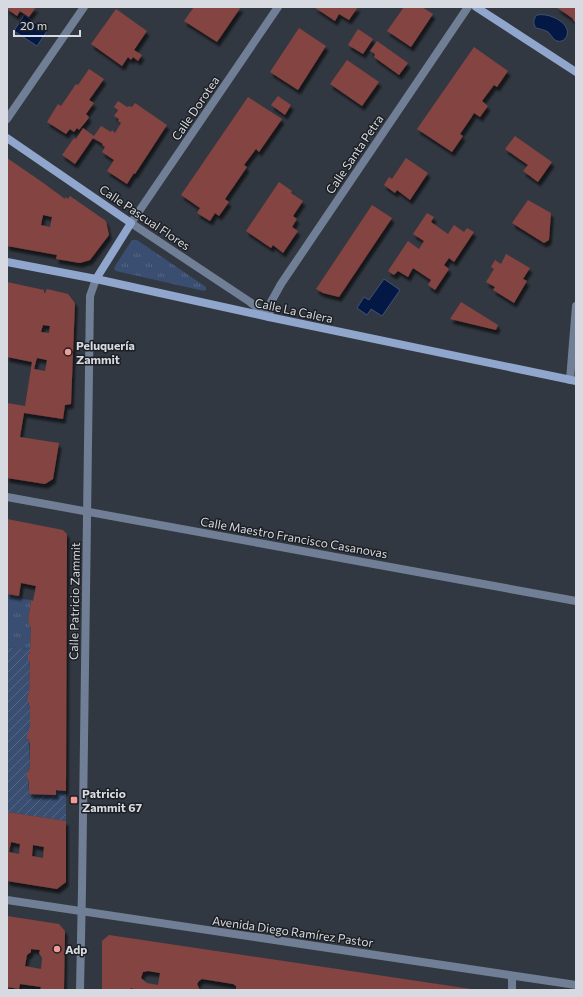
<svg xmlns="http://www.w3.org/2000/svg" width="583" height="997" viewBox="0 0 583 997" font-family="Commissioner,sans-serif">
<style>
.park{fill:url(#park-tufts)}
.garden{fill:url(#garden-furrows)}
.water{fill:#031845;stroke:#435274}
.building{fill:#844442;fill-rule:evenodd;filter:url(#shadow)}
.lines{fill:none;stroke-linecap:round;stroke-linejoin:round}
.street{stroke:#717f96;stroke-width:8}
.secondary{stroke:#90a6cc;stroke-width:8}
.poi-dot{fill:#f59b97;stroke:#1c1f23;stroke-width:1.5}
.labels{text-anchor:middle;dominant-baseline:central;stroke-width:3;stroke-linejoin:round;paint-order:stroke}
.street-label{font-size:12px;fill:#d7dbe1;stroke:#1c1f23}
.poi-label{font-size:12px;font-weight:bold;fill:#d7dbe1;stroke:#1c1f23;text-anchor:start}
</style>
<defs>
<pattern id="park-tufts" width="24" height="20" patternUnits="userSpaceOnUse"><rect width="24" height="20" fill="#394e71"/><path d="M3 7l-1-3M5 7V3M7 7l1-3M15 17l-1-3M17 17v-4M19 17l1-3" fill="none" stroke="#556785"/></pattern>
<pattern id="garden-furrows" width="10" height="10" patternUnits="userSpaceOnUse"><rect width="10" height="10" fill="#394e71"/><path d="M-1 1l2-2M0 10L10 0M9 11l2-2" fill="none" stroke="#556785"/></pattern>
<filter id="shadow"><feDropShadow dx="2.5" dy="4.5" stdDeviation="1" flood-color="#0009"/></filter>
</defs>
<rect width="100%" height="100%" fill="#323841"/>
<g class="park">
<polygon points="132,240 137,240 206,287 206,290 204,291 116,271 114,269 115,266"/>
<polygon points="7,594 21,597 21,599 31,600 28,621 29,622 30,626 31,627 30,649 7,647 7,652"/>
</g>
<polygon class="garden" points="7,647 30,649 30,654 28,655 28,661 30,661 29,694 28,695 27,700 29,701 30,706 30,728 29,729 29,733 27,734 27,739 29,740 30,767 28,772 27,773 27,778 28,779 29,794 56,795 56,790 66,791 66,821 7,812"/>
<g class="water">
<polygon points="24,15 47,31 37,46 14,31"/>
<path d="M 537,15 C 547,13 563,19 567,29 C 569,36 564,43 557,41 C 552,39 552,35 548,32 C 545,30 540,29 536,28 C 533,24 533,19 537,15 Z"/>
<polygon points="384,279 400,290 382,316 371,309 367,315 357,308 364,297 369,300"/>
</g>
<g class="building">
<polygon points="7,7 36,7 29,17 20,11 17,16 7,9"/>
<polygon points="194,7 241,7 217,42 184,21"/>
<polygon points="314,7 358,7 349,20 339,14 335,21"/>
<polygon points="404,7 422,7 433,14 411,47 387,31"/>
<polygon points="556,7 576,7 576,24 572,18"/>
<polygon points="116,9 147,31 134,50 142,55 138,61 133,57 131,60 128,57 122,66 91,44"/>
<polygon points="299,28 326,46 298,90 270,72"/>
<polygon points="358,29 373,39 363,54 348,45"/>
<polygon points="377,41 408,63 399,75 374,57 375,54 370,51"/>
<polygon points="474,47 508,71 497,87 494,85 482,101 488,106 480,117 474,113 471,118 460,134 463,136 452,152 417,129"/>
<polygon points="347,60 379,82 362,106 330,84"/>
<polygon points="89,69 104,79 89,100 94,103 86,114 89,117 88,119 79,130 77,128 74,132 70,129 66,134 47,122 58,104 61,106 76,84 78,85"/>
<polygon points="278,96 291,105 285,115 271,105"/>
<polygon points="248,97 282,119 259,152 256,149 244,165 247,167 225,199 229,202 219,216 215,213 210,221 197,213 200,208 181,195"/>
<polygon points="118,101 127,107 129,106 132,107 135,103 167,125 135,174 134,173 127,184 107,171 114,160 102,152 105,147 102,145 103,144 93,138 75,164 62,155 74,138 76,139 83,128 94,136 101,126 111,132 112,130 115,133 121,123 118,121 119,119 114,116 118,110 114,107"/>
<polygon points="515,136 552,162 538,182 523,171 528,165 505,149"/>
<path d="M 7,158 L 42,182 L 65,199 L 65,197 L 68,199 L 70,196 L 106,221 L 109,235 L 90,260 L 80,263 L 56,259 L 57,255 L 7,246 ZM 43,215 L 52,217 L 50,227 L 41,225 Z"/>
<polygon points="406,158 428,173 410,200 397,190 395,193 384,185 389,177 392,179"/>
<polygon points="279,182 292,191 291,193 303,201 293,216 297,219 292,227 298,231 283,253 273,245 271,248 246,231"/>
<polygon points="528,200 551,213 549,240 544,243 512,223"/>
<polygon points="372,205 392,218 339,297 323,293 316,289"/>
<polygon points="427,213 434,217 431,222 448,234 454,225 464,232 467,228 474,232 454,262 449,258 444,265 449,269 435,290 428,285 431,280 413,268 408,277 398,271 394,275 388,271 408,241 419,249 424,241 413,234"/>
<polygon points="506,254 530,268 523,279 527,281 514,303 493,290 495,287 486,282 494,269 491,267 495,260 501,264"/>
<path d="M 7,282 L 44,290 L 44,293 L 45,293 L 47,289 L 68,294 L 75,303 L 71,404 L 65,405 L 63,419 L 24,413 L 20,437 L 59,443 L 53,479 L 45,484 L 7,478 L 7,403 L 25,406 L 32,362 L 7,357 ZM 43,325 L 50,326 L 49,333 L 41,332 ZM 37,358 L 47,360 L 45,371 L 34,369 Z"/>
<polygon points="461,302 498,325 496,330 450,319"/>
<polygon points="7,519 63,530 67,534 66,791 56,790 56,795 29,794 29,784 28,779 27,778 27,773 28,772 30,767 30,745 29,740 27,739 27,734 29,733 29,728 30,728 30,706 29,706 29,701 27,701 28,695 29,694 30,661 28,661 28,654 30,654 30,649 31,627 30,627 29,622 28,621 31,600 33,601 36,586 21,583 19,596 7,594"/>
<path d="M 7,812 L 66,821 L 66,882 L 57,889 L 7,881 ZM 11,842 L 20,844 L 19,854 L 9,852 ZM 33,845 L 44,847 L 43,858 L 32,856 Z"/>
<path d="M 7,916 L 59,924 L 65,931 L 64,990 L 40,990 L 41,987 L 20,984 L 19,989 L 7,987 ZM 31,949 L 40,950 L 39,953 L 42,958 L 41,969 L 25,966 L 27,955 L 31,952 Z"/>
<path d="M 109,935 L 471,989 L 471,990 L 236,990 L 236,986 L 233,984 L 202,979 L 199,981 L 197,984 L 200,990 L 136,990 L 131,988 L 130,990 L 102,990 L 102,941 ZM 148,971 L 160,973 L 158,985 L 147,983 L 141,978 L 143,972 Z"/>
</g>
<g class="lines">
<g class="street">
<polyline points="7,119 84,7"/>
<polyline points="269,317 250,302 131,223 278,7"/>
<polyline points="269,317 271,302 281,284 468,7"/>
<polyline points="570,380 576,306"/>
<polyline points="7,497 576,601"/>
<polyline points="7,900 576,985"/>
<polyline points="80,990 82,889 90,296 96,279"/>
<polyline points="512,990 512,976"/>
</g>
<g class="secondary">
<polyline points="476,7 576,72"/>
<polyline points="7,138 131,223 96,279"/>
<polyline points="7,262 96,279 269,317 576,381"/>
</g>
</g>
<g class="poi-dot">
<circle cx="68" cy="352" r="4"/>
<rect x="70" y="796" width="8" height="8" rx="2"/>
<circle cx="57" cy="949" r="4"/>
</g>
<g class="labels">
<g class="street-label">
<text transform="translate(195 108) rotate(-56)">Calle Dorotea</text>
<text transform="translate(354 154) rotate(-56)">Calle Santa Petra</text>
<text transform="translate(145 217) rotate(34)">Calle Pascual Flores</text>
<text transform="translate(294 310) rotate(12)">Calle La Calera</text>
<text transform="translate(294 537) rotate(10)">Calle Maestro Francisco Casanovas</text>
<text transform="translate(74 601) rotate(-89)">Calle Patricio Zammit</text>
<text transform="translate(293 931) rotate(8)">Avenida Diego Ramírez Pastor</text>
</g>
<g class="poi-label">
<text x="76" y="345">Peluquería<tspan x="76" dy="14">Zammit</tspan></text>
<text x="82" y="793">Patricio<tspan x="82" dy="14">Zammit 67</tspan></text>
<text x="65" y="949">Adp</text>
</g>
</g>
<rect width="583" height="997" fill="none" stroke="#d7dbe1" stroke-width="16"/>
<path d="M14 30v6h66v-6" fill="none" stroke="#d7dbe1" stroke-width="2"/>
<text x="20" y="30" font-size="12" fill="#d7dbe1" stroke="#1c1f23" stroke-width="3" paint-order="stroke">20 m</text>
</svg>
